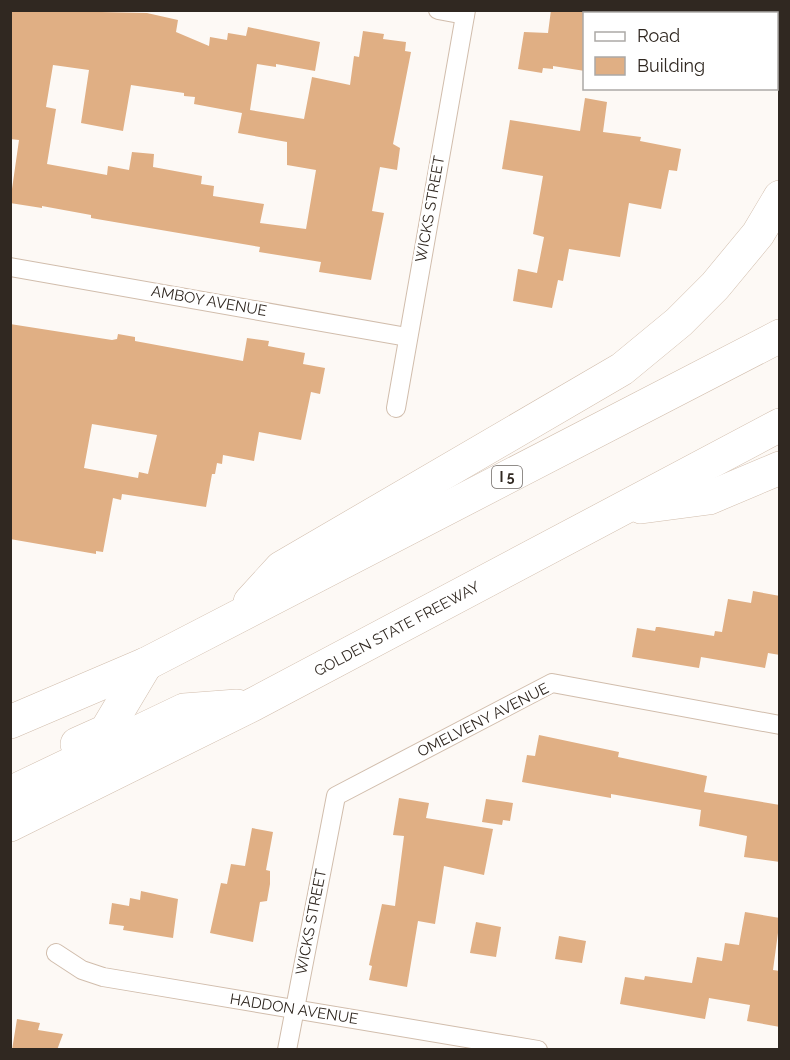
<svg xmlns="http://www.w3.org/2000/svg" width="790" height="1060" viewBox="0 0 790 1060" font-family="Raleway,sans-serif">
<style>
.building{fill:#e0af84;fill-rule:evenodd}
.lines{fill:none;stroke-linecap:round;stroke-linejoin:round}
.minor-casing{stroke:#d1bdac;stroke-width:20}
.motorway-casing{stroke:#d1bdac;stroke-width:34}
.minor{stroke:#fff;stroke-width:18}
.motorway{stroke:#fff;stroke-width:33}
.labels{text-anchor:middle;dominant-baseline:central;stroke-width:5;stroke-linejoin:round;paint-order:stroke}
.shield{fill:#fff;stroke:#6e6864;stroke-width:1.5}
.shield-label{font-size:14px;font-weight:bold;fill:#302821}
.street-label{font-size:15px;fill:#302821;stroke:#fff}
</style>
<rect width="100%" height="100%" fill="#fdf9f5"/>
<g class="building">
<path d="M 10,10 L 147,13 L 178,20 L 176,32 L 209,46 L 210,37 L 227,40 L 228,33 L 246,36 L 248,27 L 320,42 L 315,71 L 276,64 L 276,67 L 257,64 L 250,110 L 304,119 L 312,77 L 350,85 L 354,56 L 359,57 L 363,31 L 384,34 L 383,39 L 406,42 L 405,51 L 411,52 L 393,144 L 400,148 L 397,170 L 380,167 L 372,211 L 384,213 L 371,280 L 319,272 L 321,262 L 259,252 L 260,247 L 91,218 L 91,215 L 42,206 L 42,208 L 10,203 L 19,140 L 10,139 ZM 53,65 L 89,70 L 81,123 L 123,131 L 131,85 L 184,93 L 184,96 L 195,97 L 194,104 L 242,113 L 238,133 L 287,142 L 287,165 L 316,170 L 306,229 L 260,223 L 264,204 L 213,196 L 214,186 L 201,184 L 202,176 L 153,167 L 154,154 L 132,152 L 129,170 L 108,166 L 107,175 L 47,164 L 56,109 L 46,107 Z"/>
<polygon points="551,10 585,10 585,71 553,66 553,69 543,68 542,73 518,69 524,32 548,33"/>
<polygon points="585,98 607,102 603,132 641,137 640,141 681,149 677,171 669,170 661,209 629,203 620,257 569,249 563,281 558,280 552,308 513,301 518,269 537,273 544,237 533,234 543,176 502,169 510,120 580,131"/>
<path d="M 10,324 L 112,340 L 117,339 L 118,334 L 135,337 L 135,341 L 243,361 L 247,338 L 269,341 L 268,346 L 305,353 L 303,364 L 325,368 L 320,394 L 311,392 L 301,440 L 259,432 L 254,461 L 223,455 L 222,464 L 217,463 L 215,474 L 212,474 L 206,507 L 122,494 L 121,500 L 113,498 L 103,552 L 96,551 L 96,554 L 10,539 ZM 92,424 L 157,435 L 148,474 L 139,472 L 138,478 L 84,468 Z"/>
<polygon points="753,591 780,596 780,655 768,653 765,668 701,657 699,668 632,657 637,628 655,631 656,627 659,627 714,636 715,631 722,632 728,599 751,603"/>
<polygon points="539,735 619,752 618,757 707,776 704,792 780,805 780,862 744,857 747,836 699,826 701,810 611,794 611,798 522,782 527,755 535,756"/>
<polygon points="399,798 429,803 426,818 493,829 484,875 444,866 435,924 418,921 407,987 369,980 372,966 369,965 382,904 395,906 404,836 393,835"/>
<polygon points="486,799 513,803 510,821 503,820 502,825 482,822"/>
<polygon points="252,828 273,832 266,870 270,871 270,884 267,901 260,902 253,942 210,933 221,883 227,884 231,864 245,866"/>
<polygon points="141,891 178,899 173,938 123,930 124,926 109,924 112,903 129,906 130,898 140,900"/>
<polygon points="745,912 780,918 773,970 780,971 780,1027 747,1021 750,1005 709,998 705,1019 620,1004 625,977 644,980 645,976 692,983 697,957 722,961 725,943 739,945"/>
<polygon points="476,922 501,927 496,957 470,953"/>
<polygon points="559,936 586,941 582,963 555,959"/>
<polygon points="17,1019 40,1023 38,1030 63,1034 57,1050 12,1050"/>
</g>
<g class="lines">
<defs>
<g id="minor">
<polyline points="438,10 465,15"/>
<polyline points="10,267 407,337"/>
<polyline points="396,408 466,10"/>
<polyline points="56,953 82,970 103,977 538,1050"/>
<polyline points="287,1050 336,796 552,683 780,725"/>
</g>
<g id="motorway">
<polyline points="641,507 709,498 780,468"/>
<polyline points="250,602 281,568 622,369 679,322 715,286 758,234 780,197"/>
<polyline points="10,722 146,664 780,336"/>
<polyline points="77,744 106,731 146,664"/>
<polyline points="10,793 184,710 237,706"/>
<polyline points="10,825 254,704 780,425"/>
</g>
</defs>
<use href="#minor" class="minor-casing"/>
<use href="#motorway" class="motorway-casing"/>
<use href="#minor" class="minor"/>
<use href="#motorway" class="motorway"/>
</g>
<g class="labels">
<rect class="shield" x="492" y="466" width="30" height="22" rx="4.5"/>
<g class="shield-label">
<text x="507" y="477">I 5</text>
</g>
<g class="street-label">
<text transform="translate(430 209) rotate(-80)">WICKS STREET</text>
<text transform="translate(209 301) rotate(10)">AMBOY AVENUE</text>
<text transform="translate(397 629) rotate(-28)">GOLDEN STATE FREEWAY</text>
<text transform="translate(483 720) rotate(-27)">OMELVENY AVENUE</text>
<text transform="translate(311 922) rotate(-79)">WICKS STREET</text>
<text transform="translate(294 1009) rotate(9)">HADDON AVENUE</text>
</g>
</g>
<rect width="790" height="1060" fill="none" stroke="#302821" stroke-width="24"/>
<rect x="583" y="12" width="195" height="78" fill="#ffffff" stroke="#aca9a6" stroke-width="1.5"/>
<rect x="595" y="32" width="30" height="9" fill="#ffffff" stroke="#aca9a6" stroke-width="1.5"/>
<text x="637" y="42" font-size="18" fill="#302821">Road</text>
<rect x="595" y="57" width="30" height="18" fill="#e0af84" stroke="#aca9a6" stroke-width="1.5"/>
<text x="637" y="72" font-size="18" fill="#302821">Building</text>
</svg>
